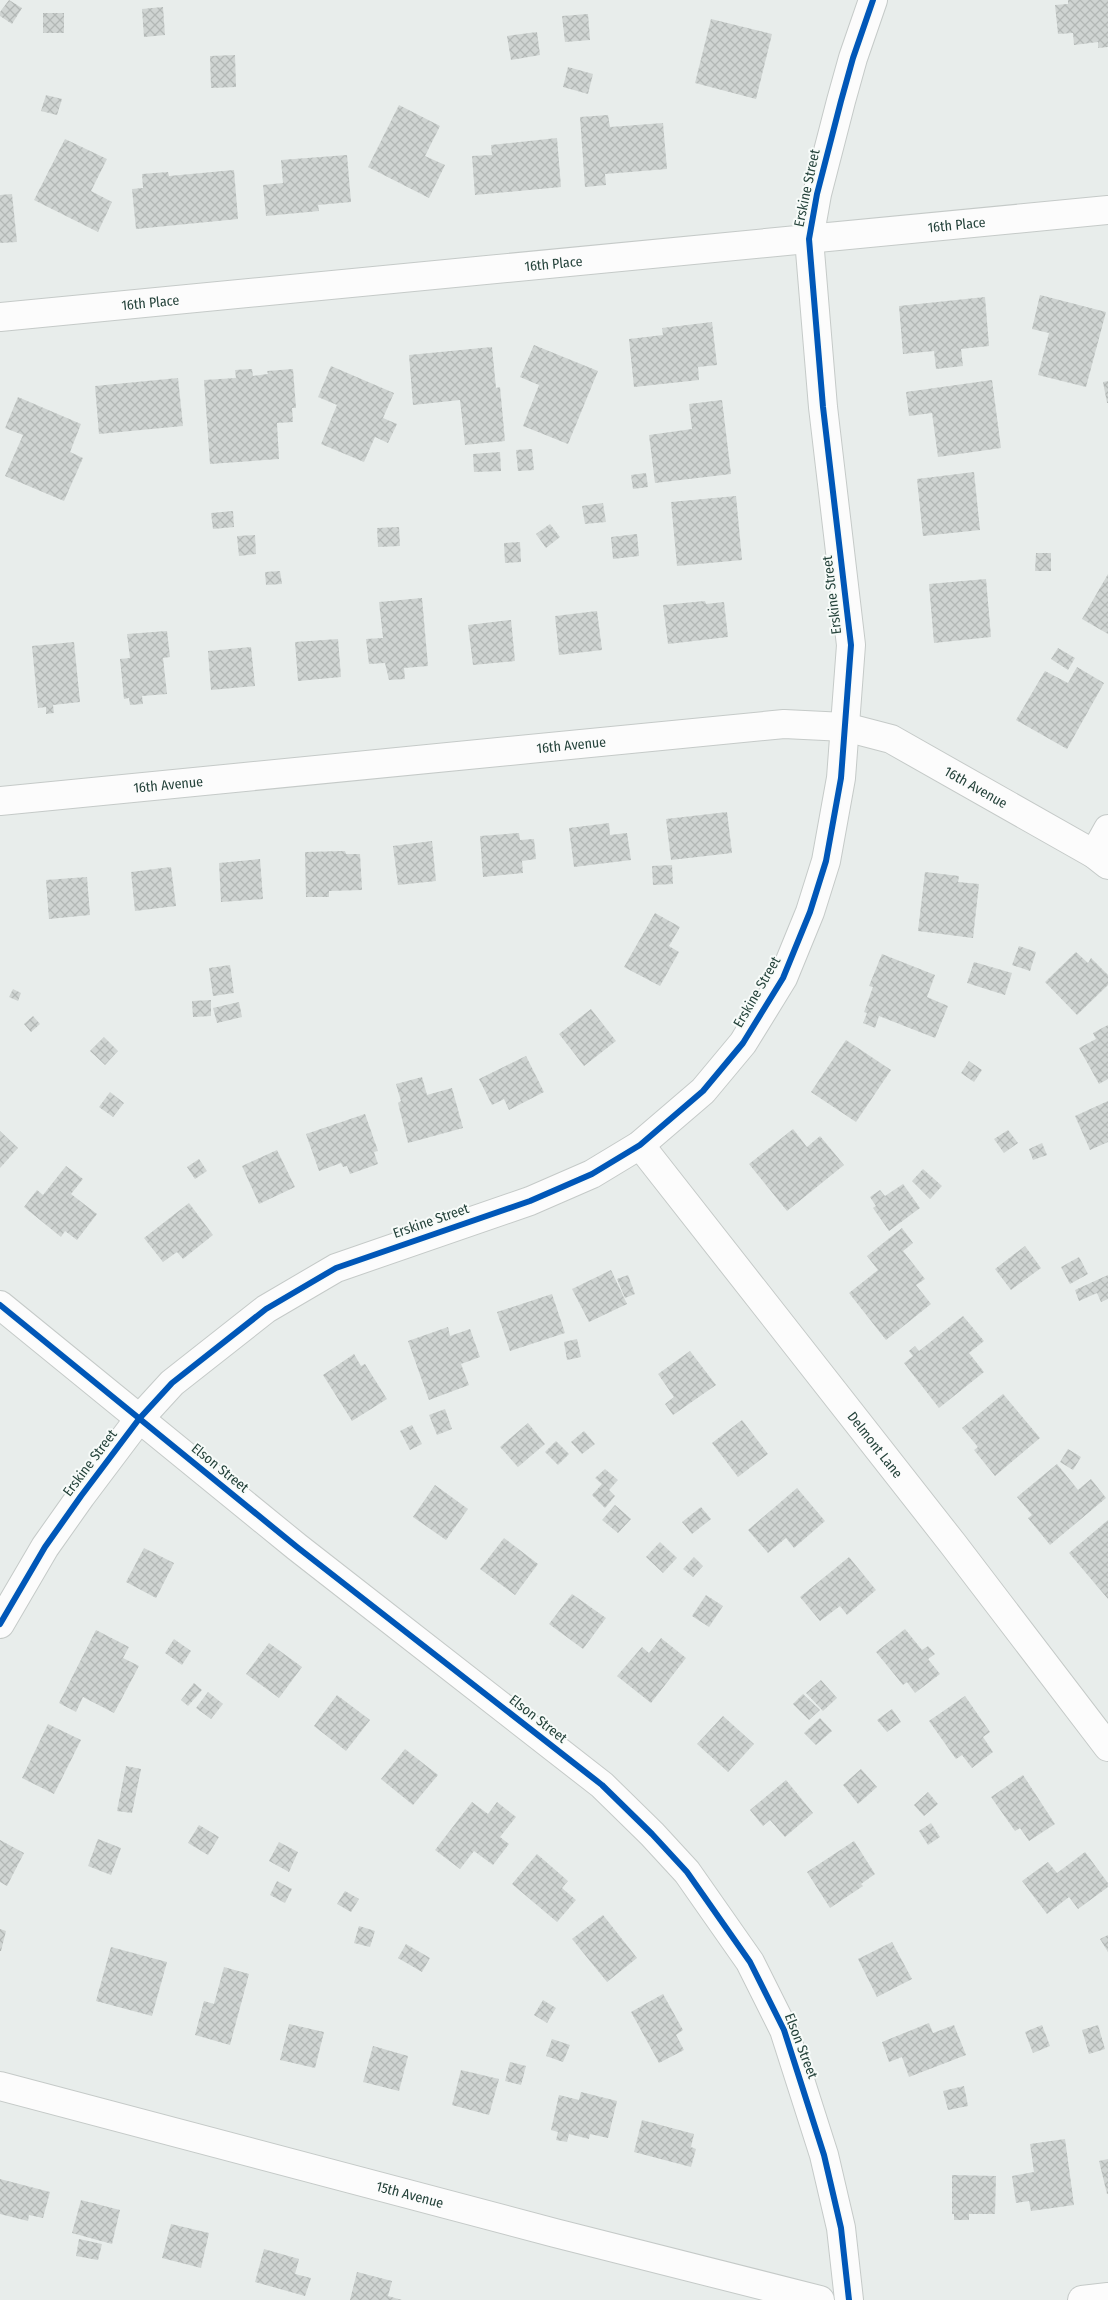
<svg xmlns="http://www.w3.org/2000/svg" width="1108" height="2300" viewBox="0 0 1108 2300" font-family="'Fira Sans Condensed',sans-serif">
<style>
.building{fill:url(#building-cross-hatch)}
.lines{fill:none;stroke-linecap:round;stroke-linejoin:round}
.street-casing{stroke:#c5cac8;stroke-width:30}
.street{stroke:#fcfcfc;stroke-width:28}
.cycleway-casing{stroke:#f7fbf9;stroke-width:9}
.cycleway{stroke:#0057b8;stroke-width:6}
.labels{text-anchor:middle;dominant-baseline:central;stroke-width:4;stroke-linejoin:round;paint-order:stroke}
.street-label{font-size:14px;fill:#24423a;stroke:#f7fbf9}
</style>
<defs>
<pattern id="building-cross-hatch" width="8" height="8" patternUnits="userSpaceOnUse" patternTransform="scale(1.25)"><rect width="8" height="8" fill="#cfd4d2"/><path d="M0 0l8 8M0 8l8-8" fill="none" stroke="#b2b7b5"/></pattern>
</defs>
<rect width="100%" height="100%" fill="#e8edeb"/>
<g class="building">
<polygon points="9,0 22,8 12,24 0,16 0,12"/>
<polygon points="1068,0 1108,0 1108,47 1098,48 1098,42 1074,45 1073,33 1058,34 1055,5 1068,4"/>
<polygon points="163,7 165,35 144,37 142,9"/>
<rect x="43" y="13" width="21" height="20"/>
<polygon points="588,14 590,40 565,42 562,16"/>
<polygon points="711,19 772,34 756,99 695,83"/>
<polygon points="537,32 540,55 511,60 507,36"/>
<polygon points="235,55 236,87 211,88 210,56"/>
<polygon points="568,67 593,74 588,94 563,87"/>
<polygon points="46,95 62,99 57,115 41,111"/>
<polygon points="399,105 440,126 425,156 445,165 429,198 368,167"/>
<polygon points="608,115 610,127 663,123 667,169 605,174 606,185 585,187 580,117"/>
<polygon points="557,138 561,187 475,195 472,156 492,155 491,145"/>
<polygon points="65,139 107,159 91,191 112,202 98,232 34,200"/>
<polygon points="347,155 351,202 318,205 319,211 266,216 263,185 283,183 281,160"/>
<polygon points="234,170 238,219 136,229 132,189 143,188 142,174 168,172 169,176"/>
<polygon points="12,194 17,242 0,243 0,195"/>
<polygon points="1040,295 1106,312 1086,387 1038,375 1049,333 1032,329"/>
<polygon points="985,297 989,346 961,349 963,366 936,369 934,351 903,354 899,306"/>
<polygon points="712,322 717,365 698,367 699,380 634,387 629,339 663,335 662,328"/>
<polygon points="534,345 598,371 568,444 523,426 539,385 520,377"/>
<polygon points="492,347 496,388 500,387 505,441 465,445 460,400 413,405 409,355"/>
<polygon points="331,366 394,393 383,418 397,424 388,443 375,437 364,462 321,444 337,405 318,397"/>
<polygon points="252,369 253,376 268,374 267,371 293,369 296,408 292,408 293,422 277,423 279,459 210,464 204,380 236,378 235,370"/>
<polygon points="178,378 183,426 99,434 95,386"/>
<polygon points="992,380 1001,448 938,457 932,413 909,416 906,392"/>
<polygon points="1108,381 1108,403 1107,403 1103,382"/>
<polygon points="18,397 81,424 70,452 83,458 64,501 5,476 23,435 5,428"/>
<polygon points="722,400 731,474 655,483 649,435 692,429 689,404"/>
<polygon points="532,449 534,470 518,471 516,450"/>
<polygon points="500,452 501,471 474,472 473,454"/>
<polygon points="974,472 980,530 923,536 917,479"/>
<polygon points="646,473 648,487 633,489 631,475"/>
<polygon points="736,496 742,560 677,566 671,502"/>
<polygon points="603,503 606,522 585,524 582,506"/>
<polygon points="233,511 234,527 213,529 211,513"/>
<polygon points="550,524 560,537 546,548 536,534"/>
<polygon points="399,527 400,546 378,547 377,528"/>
<polygon points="637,534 639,556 613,559 611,537"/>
<polygon points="255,535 256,554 239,556 237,536"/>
<polygon points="520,542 521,562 505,563 504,543"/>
<polygon points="1036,553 1051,553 1051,571 1035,571"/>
<polygon points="280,571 282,584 266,585 265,572"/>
<polygon points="1108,574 1108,634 1082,619"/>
<polygon points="986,579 991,637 934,643 929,584"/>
<polygon points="422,598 428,666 404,668 405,679 389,680 385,663 369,664 366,639 383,638 379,602"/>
<polygon points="705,601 706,604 724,602 728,637 668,644 663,605"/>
<polygon points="597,611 602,650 559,655 555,616"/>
<polygon points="511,620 515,661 473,665 468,625"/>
<polygon points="167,631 170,657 163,658 167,694 142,696 143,704 130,705 129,698 124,699 120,659 130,658 127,634"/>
<polygon points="338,639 341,677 298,681 295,642"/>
<polygon points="74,642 80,702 53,705 54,713 46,714 46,707 38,708 32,646"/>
<polygon points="251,647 255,686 211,690 208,651"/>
<polygon points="1058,648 1075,658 1068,670 1051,659"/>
<polygon points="1077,667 1104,683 1067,749 1016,720 1045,671 1068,683"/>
<polygon points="727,812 732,853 671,860 666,819"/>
<polygon points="609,823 610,835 627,833 631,860 574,867 569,828"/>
<polygon points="519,833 520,840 534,839 536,859 522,861 523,873 483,877 480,836"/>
<polygon points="432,841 436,881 398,885 393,846"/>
<polygon points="345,851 346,854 360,854 362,890 329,891 329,897 306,897 305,852"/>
<polygon points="260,859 263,899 221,902 219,863"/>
<polygon points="672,865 673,884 653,885 652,866"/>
<polygon points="171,867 176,906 135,911 131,872"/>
<polygon points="925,872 959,876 958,882 979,884 973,938 918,931"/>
<polygon points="87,877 90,915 49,919 46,880"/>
<polygon points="655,913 680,927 669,946 679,952 660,986 624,967"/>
<polygon points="1019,946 1036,952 1030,971 1012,965"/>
<polygon points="1076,952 1088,963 1091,958 1108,975 1108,985 1077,1015 1045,982"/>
<polygon points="882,954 935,975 927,997 948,1006 935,1038 879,1016 875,1028 863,1023 867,1013 864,1012 873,987 869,986"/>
<polygon points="974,962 1012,973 1005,995 967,983"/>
<polygon points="230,965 234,993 213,996 209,968"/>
<polygon points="13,989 21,993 18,1001 9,997"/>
<polygon points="211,1000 211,1016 193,1017 192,1001"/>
<polygon points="239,1002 242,1017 217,1023 213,1008"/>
<polygon points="591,1009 616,1041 584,1066 559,1034"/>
<polygon points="33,1016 40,1024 31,1032 24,1024"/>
<polygon points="1108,1025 1108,1079 1099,1084 1079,1048 1096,1039 1093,1033"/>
<polygon points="104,1037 118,1051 105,1065 90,1051"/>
<polygon points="846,1040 891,1070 856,1122 811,1092"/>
<polygon points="526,1056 544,1092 509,1110 504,1099 492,1105 479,1079"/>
<polygon points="969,1061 982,1070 974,1082 961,1073"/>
<polygon points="422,1077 427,1095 452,1088 463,1128 408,1143 398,1103 401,1101 396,1084"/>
<polygon points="110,1092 124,1103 113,1117 99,1107"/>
<polygon points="1108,1101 1108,1142 1090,1150 1075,1116"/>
<polygon points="365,1114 378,1151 374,1152 378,1164 350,1174 347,1166 343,1167 341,1163 319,1171 306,1134"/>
<polygon points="793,1129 807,1147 820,1136 844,1165 787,1211 749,1164"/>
<polygon points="1008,1130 1018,1143 1004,1153 994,1139"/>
<polygon points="0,1131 18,1148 0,1168"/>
<polygon points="1042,1143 1047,1155 1033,1160 1029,1149"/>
<polygon points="277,1150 295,1187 259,1204 242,1166"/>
<polygon points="199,1159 207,1171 195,1179 187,1167"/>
<polygon points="66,1166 83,1179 71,1194 97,1214 77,1240 65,1231 61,1237 24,1207 37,1190 43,1195"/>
<polygon points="923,1169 942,1186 930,1199 912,1181"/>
<polygon points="903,1184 920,1208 889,1231 873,1208 876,1206 870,1197 880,1190 885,1196"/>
<polygon points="189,1203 213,1235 183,1259 177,1252 163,1262 144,1238"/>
<polygon points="902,1228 913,1243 903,1251 925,1279 916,1285 931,1304 886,1340 849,1293 878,1270 867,1256"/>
<polygon points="1025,1246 1041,1268 1011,1290 995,1269"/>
<polygon points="1079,1257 1088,1274 1070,1284 1061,1267"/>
<polygon points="611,1270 627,1304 589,1322 572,1289"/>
<polygon points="628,1275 635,1294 625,1298 617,1279"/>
<polygon points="1108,1275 1108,1299 1101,1302 1097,1293 1079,1301 1075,1290"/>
<polygon points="552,1294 565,1333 510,1351 497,1312"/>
<polygon points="963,1316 984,1341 969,1353 984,1372 939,1408 904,1363 913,1356 909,1351 915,1346 919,1351"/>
<polygon points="448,1327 450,1336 470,1329 480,1357 461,1364 469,1385 429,1400 408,1341"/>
<polygon points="577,1339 581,1357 567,1360 564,1342"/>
<polygon points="690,1351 716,1385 673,1415 665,1404 674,1397 658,1374"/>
<polygon points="354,1354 361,1366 365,1364 387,1399 352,1421 323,1375"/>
<polygon points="1003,1394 1040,1438 995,1476 974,1450 978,1447 962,1428"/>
<polygon points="445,1409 452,1429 437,1435 429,1415"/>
<polygon points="742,1420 768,1454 738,1477 712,1443"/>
<polygon points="528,1423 545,1444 518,1467 500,1447"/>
<polygon points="412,1425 422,1444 410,1450 400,1431"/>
<polygon points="584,1431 595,1444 582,1454 571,1442"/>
<polygon points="556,1441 569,1454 558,1465 545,1452"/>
<polygon points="1068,1449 1081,1457 1073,1470 1060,1462"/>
<polygon points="1057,1464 1078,1490 1091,1479 1106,1498 1050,1545 1028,1518 1032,1515 1017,1497"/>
<polygon points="605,1469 618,1480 609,1490 615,1496 605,1508 592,1495 602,1484 595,1478"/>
<polygon points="435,1485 468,1509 446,1540 413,1517"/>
<polygon points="797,1488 825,1521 794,1548 786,1538 768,1553 748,1530"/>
<polygon points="615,1505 631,1519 618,1533 602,1520"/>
<polygon points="701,1507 711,1519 692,1534 682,1522"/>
<polygon points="1108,1520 1108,1599 1069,1553"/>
<polygon points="504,1538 538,1564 515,1595 480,1569"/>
<polygon points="660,1542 677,1558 663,1573 646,1557"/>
<polygon points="144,1548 174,1563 156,1598 126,1582"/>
<polygon points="694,1557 703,1566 693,1577 683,1569"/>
<polygon points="849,1557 876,1590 847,1615 840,1606 820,1621 800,1597"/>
<polygon points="572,1594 606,1618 583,1649 549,1624"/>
<polygon points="706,1595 723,1606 709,1627 692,1616"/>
<polygon points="905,1629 922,1650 928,1646 935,1654 928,1659 940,1674 915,1693 907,1682 903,1685 876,1652"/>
<polygon points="96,1630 129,1647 123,1658 139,1666 114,1713 83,1697 76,1712 59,1703"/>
<polygon points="661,1638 686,1658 651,1703 617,1676 642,1647 649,1653"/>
<polygon points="174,1639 191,1651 182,1665 165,1653"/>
<polygon points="269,1643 302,1667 279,1698 246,1674"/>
<polygon points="821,1680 837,1698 823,1711 806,1693"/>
<polygon points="194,1683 202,1690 188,1706 181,1700"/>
<polygon points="208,1692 223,1704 211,1719 196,1708"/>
<polygon points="803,1694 820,1710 809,1720 793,1704"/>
<polygon points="337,1695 370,1720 346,1751 314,1726"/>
<polygon points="965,1696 990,1732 983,1737 993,1752 972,1768 962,1755 956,1759 929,1721"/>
<polygon points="892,1709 901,1722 887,1732 877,1720"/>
<polygon points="723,1716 754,1744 728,1772 697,1744"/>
<polygon points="820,1718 832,1731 816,1745 804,1733"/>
<polygon points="48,1724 81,1740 54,1794 22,1778"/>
<polygon points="405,1749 438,1775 413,1805 381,1779"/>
<polygon points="126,1766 141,1769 132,1813 117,1811"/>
<polygon points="861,1769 877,1787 858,1804 843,1785"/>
<polygon points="1023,1775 1055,1824 1029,1841 1020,1828 1015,1831 991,1797"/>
<polygon points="786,1780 813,1813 785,1837 770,1820 763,1826 750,1810"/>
<polygon points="928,1792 938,1804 924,1816 914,1805"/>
<polygon points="472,1802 488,1814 497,1802 516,1817 500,1837 509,1844 493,1865 474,1851 460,1869 435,1850"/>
<polygon points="931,1823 940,1837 928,1845 919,1831"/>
<polygon points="199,1825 219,1837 208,1855 188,1843"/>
<polygon points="98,1839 121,1848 111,1875 88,1866"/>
<polygon points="0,1840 24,1853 7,1886 0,1882"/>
<polygon points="854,1841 875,1874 861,1884 863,1886 830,1908 807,1872"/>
<polygon points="279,1842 298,1852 289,1872 269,1861"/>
<polygon points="1085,1852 1108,1883 1108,1887 1078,1909 1069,1897 1047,1914 1022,1881 1048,1862 1057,1873"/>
<polygon points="537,1854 568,1881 562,1888 576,1900 557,1922 512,1884"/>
<polygon points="277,1881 292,1889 285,1903 270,1895"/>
<polygon points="345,1891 359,1899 351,1912 337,1904"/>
<polygon points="603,1915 637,1958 607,1982 572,1939"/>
<polygon points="359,1926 375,1931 370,1947 354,1943"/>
<polygon points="0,1929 6,1931 1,1951 0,1951"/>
<polygon points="1108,1935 1108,1952 1100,1939"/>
<polygon points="892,1942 912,1979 877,1997 858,1959"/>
<polygon points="406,1944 430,1958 422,1972 398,1958"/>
<polygon points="111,1947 167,1962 152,2016 96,2001"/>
<polygon points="224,1967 249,1974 230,2045 195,2035 204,2001 214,2004"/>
<polygon points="663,1994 683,2030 676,2035 684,2050 659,2063 631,2012"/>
<polygon points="543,2000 556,2008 547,2023 534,2015"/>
<polygon points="929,2023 933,2033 954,2025 966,2055 909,2077 902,2057 889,2062 882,2042"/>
<polygon points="289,2024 324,2032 315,2068 280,2060"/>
<polygon points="1042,2025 1050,2046 1033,2053 1025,2032"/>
<polygon points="1098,2025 1105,2049 1089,2054 1082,2030"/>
<polygon points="552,2039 570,2045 563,2062 546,2056"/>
<polygon points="373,2046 408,2056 399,2091 363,2082"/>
<polygon points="510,2062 526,2066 521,2085 505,2081"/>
<polygon points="461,2070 499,2079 489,2115 452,2105"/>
<polygon points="964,2086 968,2106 948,2110 943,2091"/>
<polygon points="581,2092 617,2101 608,2138 590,2134 589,2139 569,2134 567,2142 556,2140 558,2132 551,2130 559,2095 579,2100"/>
<polygon points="642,2120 694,2134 691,2147 696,2149 691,2167 634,2152"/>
<polygon points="1065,2139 1074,2205 1031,2211 1029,2201 1016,2203 1012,2176 1034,2172 1030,2144"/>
<polygon points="1108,2159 1108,2194 1107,2194 1099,2161"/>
<polygon points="952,2175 996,2176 995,2214 969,2214 969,2220 954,2220 954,2214 952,2214"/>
<polygon points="0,2179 50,2192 43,2218 29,2215 28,2221 0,2214"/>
<polygon points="81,2200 120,2210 112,2244 72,2233"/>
<polygon points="171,2224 209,2233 201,2268 162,2258"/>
<polygon points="79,2239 102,2244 98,2260 76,2256"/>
<polygon points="264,2249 299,2259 295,2274 311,2278 305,2296 255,2282"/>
<polygon points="357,2272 392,2281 388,2296 402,2300 350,2300"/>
</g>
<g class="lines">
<defs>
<g id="street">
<path id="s1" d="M 0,317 L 1108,210"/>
<path id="s2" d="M 0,801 L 784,724 L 845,727 L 891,739 L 1094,854 L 1108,865"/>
<polyline points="1094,854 1108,829"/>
<path id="s3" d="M 640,1145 L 953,1544 L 1108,1747"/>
<polyline points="0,1305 297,1547 602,1785 652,1834 687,1872 750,1962 784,2030 824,2155 841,2228 849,2300"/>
<polyline points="0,1624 45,1547 81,1496 139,1419 172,1383 266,1309 336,1268 530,1201 592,1174 640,1145 703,1091 743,1043 783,978 810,912 826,861 841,778 851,645 823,407 809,239 817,194 841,101 853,58 873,0"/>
<path id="s4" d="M 0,2086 L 555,2233 L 820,2300"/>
<polyline points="1082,2300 1108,2297"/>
</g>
</defs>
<use href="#street" class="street-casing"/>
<use href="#street" class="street"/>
<defs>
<g id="cycleway">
<polyline points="0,1305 297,1547 602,1785 652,1834 687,1872 750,1962 784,2030 824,2155 841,2228 849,2300"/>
<polyline points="0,1624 45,1547 81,1496 139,1419 172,1383 266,1309 336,1268 530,1201 592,1174 640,1145 703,1091 743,1043 783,978 810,912 826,861 841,778 851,645 823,407 809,239 817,194 841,101 853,58 873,0"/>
</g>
</defs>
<use href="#cycleway" class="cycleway-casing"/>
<use href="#cycleway" class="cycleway"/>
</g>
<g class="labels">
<g class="street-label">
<text transform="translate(807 188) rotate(-78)">Erskine Street</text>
<text stroke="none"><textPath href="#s1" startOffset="961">16th Place</textPath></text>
<text stroke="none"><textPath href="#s1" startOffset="556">16th Place</textPath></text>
<text stroke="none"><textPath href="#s1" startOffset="151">16th Place</textPath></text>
<text transform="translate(832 595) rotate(-97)">Erskine Street</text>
<text stroke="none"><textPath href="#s2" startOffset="574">16th Avenue</textPath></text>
<text stroke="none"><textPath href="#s2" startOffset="169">16th Avenue</textPath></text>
<text stroke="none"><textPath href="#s2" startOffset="994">16th Avenue</textPath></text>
<text transform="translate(757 992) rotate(-60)">Erskine Street</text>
<text transform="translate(431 1221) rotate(-19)">Erskine Street</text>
<text stroke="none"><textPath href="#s3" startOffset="381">Delmont Lane</textPath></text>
<text transform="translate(90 1463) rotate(-53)">Erskine Street</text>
<text transform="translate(220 1468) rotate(39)">Elson Street</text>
<text transform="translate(538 1719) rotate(38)">Elson Street</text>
<text transform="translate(801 2046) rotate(69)">Elson Street</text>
<text stroke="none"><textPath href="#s4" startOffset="424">15th Avenue</textPath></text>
</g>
</g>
</svg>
